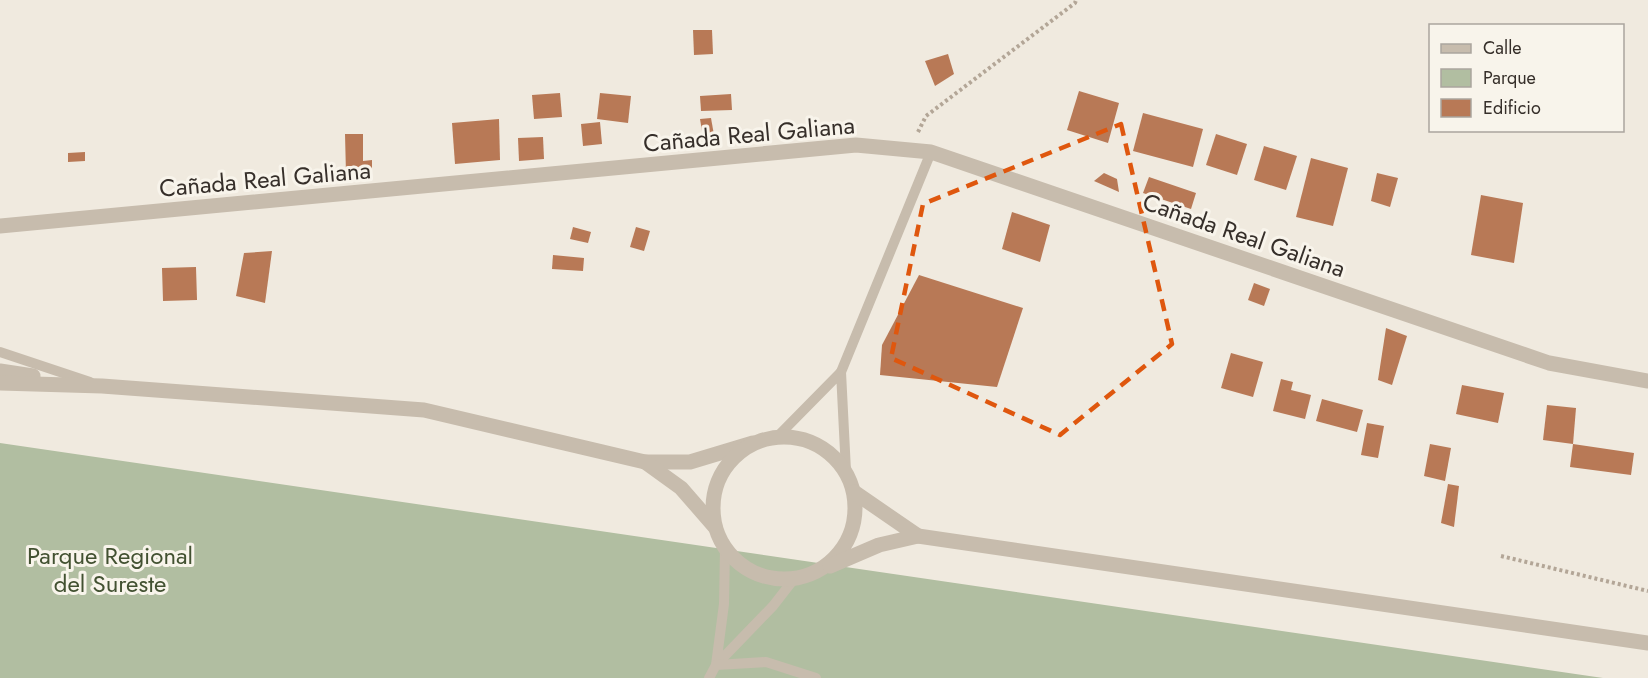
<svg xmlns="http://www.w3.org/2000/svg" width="1648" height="678" viewBox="0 0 1648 678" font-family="Jost,sans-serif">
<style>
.green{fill:#b1bea1}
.building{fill:#b87956}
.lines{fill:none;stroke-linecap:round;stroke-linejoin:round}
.path{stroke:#b3a697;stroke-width:4;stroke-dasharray:3 3;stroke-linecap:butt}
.lane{stroke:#c7bcad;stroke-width:10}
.street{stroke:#c7bcad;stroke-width:15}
.marked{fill:none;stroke:#df570e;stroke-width:4.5;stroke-dasharray:12 8;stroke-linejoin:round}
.labels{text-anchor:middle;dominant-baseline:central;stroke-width:6;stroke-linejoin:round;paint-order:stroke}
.street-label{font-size:24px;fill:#362f2a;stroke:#f8f4eb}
.park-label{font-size:24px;fill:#425131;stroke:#f8f4eb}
</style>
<rect width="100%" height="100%" fill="#f0eadf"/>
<polygon class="green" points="0,443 1603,678 0,678"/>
<g class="building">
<polygon points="693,30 712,30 713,54 694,55"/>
<polygon points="948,54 954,74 935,86 925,61"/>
<polygon points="1079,91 1119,103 1108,143 1067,130"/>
<polygon points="560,93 562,117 534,119 532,95"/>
<polygon points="600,93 631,96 628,123 597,119"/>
<polygon points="731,94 732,110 701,111 700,96"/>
<polygon points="1143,113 1203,129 1193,167 1133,151"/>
<polygon points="711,118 714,135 703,137 700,119"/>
<polygon points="499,119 500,160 455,164 452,123"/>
<polygon points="600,122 602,144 583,146 581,124"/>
<polygon points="345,134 363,134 363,161 372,160 372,174 346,174"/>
<polygon points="1216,134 1247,144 1237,175 1206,165"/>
<polygon points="543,137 544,159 519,161 518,138"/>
<polygon points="1264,146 1297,156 1286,190 1254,180"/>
<polygon points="85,152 85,161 68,162 68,153"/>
<polygon points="1311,158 1348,168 1333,226 1296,217"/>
<polygon points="1104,173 1117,179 1119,192 1094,181"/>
<polygon points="1377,173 1398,178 1390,207 1371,201"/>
<polygon points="1149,177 1196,193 1191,209 1143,193"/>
<polygon points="1481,195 1523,203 1514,263 1471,255"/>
<polygon points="1012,212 1050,225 1040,262 1002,249"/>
<polygon points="573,227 591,232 588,243 570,239"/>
<polygon points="636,227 650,231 644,251 630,247"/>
<polygon points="272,251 265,303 236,296 244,253"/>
<polygon points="553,255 584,258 583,271 552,269"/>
<polygon points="196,267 197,300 163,301 162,268"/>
<polygon points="919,275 1023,308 997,387 880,375 882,345"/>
<polygon points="1254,283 1270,289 1264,306 1248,300"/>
<polygon points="1386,328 1407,336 1392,385 1378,380"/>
<polygon points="1231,353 1263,362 1253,397 1221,388"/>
<polygon points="1281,379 1293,382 1291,390 1311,395 1305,419 1273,411"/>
<polygon points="1462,385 1504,393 1498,423 1456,414"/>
<polygon points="1322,399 1363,410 1357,432 1316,421"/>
<polygon points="1547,405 1576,408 1573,444 1543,440"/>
<polygon points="1367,423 1384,426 1378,458 1361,455"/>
<polygon points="1430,444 1451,448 1445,481 1424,476"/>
<polygon points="1573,444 1634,453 1631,475 1570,467"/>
<polygon points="1448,484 1459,486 1454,527 1441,523"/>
</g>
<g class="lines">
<g class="path">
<polyline points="918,132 926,116 1075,3 1076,0"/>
<polyline points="1501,556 1648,591"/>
</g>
<g class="lane">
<polyline points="0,352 90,382"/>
<polyline points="841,372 931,152"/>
<polyline points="778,436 841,372 846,471"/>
<polyline points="725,548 724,604 716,665 773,606 794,579"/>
<polyline points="709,678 716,665 766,662 816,678"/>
</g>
<g class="street">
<polyline points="0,226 856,145 931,152 1549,363 1648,381"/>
<polyline points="0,371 33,376"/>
<polyline points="0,383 102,386 424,410 645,462 690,462 753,443"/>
<circle cx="784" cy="508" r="71"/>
<polyline points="645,462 681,488 715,527"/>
<polyline points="918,536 1648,643"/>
<polyline points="830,566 879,545 918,536 854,492"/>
</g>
</g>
<path class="marked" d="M 1121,124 L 1172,344 L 1060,435 L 891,358 L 923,204 Z"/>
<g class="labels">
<g class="street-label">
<text transform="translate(749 134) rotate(-5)">Cañada Real Galiana</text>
<text transform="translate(265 179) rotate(-5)">Cañada Real Galiana</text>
<text transform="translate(1244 235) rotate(19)">Cañada Real Galiana</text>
</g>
<g class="park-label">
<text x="110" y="555">Parque Regional<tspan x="110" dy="28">del Sureste</tspan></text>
</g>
</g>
<rect x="1429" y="24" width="195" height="108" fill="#f8f4eb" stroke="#aaa59e" stroke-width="1.5"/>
<rect x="1441" y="44" width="30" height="9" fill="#c7bcad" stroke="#aaa59e" stroke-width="1.5"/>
<text x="1483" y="54" font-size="18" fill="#362f2a">Calle</text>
<rect x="1441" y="69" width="30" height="18" fill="#b1bea1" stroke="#aaa59e" stroke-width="1.5"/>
<text x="1483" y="84" font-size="18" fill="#362f2a">Parque</text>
<rect x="1441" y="99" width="30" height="18" fill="#b87956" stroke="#aaa59e" stroke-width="1.5"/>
<text x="1483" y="114" font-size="18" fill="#362f2a">Edificio</text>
</svg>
